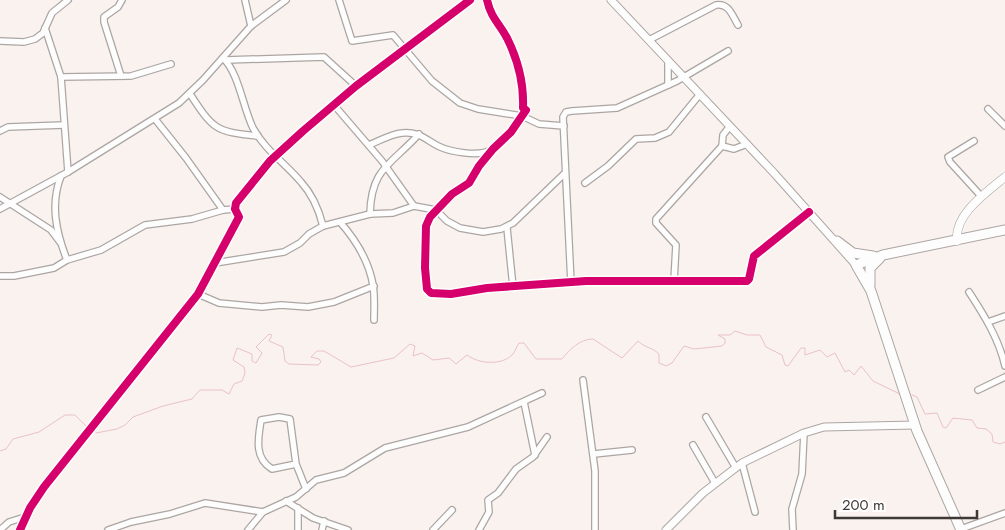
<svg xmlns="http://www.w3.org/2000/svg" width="1005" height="530" viewBox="0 0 1005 530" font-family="Jost,sans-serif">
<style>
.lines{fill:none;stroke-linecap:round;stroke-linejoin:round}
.stream{stroke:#ebc1c6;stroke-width:1}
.minor-casing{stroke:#aca6a3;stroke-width:8}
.tertiary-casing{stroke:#aca6a3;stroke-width:9}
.secondary-casing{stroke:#aca6a3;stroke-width:9}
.primary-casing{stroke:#aca6a3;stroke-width:11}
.minor{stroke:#fefdfd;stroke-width:5.5}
.tertiary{stroke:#fefdfd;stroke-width:7}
.secondary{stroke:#fefdfd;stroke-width:8}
.primary{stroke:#fefdfd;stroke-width:9}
.cycleway-casing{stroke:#fff;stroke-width:11}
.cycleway{stroke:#d6006c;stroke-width:8}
</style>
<rect width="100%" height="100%" fill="#f9f2ef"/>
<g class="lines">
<g class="stream">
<polyline points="912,395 917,397 925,414 937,413 943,427 946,428 953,418 972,420 977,428 986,429 992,434 993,442 1000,444 1005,442"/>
<path d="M 96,433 L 117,429 L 125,425 L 133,417 L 163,406 L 192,399 L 200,390 L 222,390 L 229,394 L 234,384 L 242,381 L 245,373 L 244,367 L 233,360 L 237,348 L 252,354 L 252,361 L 256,363 L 262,353 L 256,347 L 269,334 L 272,335 L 269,341 L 283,347 L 285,361 L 289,364 L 318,365 L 321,362 L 319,359 L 311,357 L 317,351 L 324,351 L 351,367 L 394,358 L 410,344 L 415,346 L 413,356 L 422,353 L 433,360 L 449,358 L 456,364 L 467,355 C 479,364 502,366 513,354 C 515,351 517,346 519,343 L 524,343 L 536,359 L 562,359 C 570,349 580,339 593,339 L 622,358 L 638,341 C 645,348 652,347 659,354 L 659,363 L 666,366 L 672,363 L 684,346 L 694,349 L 722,346 L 725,343 L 725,339 L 718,335 L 730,335 L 735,331 L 747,335 L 760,335 L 766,347 L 782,355 L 785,365 L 788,366 L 801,348 L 805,348 L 805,355 L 820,350 L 827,357 L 835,353 L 845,372 L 849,370 L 854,375 L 861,366 L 873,381 L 902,395"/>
<polyline points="0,451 6,449 13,439 39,432 65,415 75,415 87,427"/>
</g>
<defs>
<g id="minor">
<polyline points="245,0 251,26"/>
<polyline points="339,0 352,41 393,35 432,81 460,103 478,109 522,116 539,124 564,126"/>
<path d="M 487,0 C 491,18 499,23 507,38 C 518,60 524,84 523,108 L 526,110 L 511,132 L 493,149 L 479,166 L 469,183 L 452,194 L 430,217 L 426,226 L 425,268 L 427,289 L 431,293 L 451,294 L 487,288 L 586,281 L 747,281 L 749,279 L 754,256 L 809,212"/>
<polyline points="45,28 61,77 68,172"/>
<path d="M 649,40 L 716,5 C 729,3 732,15 738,25"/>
<polyline points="0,41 24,42 35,39 43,33 52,13 68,0"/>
<path d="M 223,58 C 239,73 243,108 253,128 C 265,150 285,163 301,182 C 312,194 319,210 323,226"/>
<polyline points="226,60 324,57 356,86"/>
<polyline points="121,76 104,22 104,17 118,7 122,0"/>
<polyline points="61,77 131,76 171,64"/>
<polyline points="668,85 668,61"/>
<path d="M 190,94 C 213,129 215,132 258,136"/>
<polyline points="334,105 382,161 414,206"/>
<polyline points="988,109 1005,126"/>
<polyline points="155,119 186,158 223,210"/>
<polyline points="0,131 8,127 64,125"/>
<polyline points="974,141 948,157 950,162 981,196"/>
<path d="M 369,145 C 379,141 391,134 402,133 C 418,131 425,139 438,146 C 450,152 479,157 491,150"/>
<polyline points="722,146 734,149 747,144"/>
<path d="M 61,176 C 50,204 56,232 67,260"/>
<polyline points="585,183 608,166 636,139 655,138 669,132 700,94"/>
<polyline points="0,197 51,230 60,242"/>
<polyline points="0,209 68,172 179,103 203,80 251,26 286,0"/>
<path d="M 370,214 C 371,168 391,165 419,134"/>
<path d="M 340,222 C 355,239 369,262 373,285 C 375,296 374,309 374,320"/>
<polyline points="507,228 513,287"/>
<polyline points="215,263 284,252 300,243 309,234 323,226 370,214 393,213 414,206 436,210 447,221 460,228 483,232 501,229 513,223 564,174"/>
<polyline points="0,276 14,276 54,268 67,260 101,250 145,225 192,219 223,210 235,209"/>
<polyline points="674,281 676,245 656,223 656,219 722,146 723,135 730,126"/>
<polyline points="571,283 563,117 566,112 572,111 617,108 677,81 728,51"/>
<path d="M 969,292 C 984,315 999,339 1005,366"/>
<polyline points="198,294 219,303 262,307 281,305 308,307 334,302 374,286"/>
<polyline points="988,322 1005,316"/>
<polyline points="583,380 595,471 595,530"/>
<polyline points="978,390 1005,377"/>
<polyline points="524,402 535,455"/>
<polyline points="706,417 736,468"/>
<polyline points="693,445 715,483"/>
<polyline points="594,454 632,450"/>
<polyline points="742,463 755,512"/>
<path d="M 296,464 L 272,469 C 254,458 258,439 261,420 L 279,417 L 290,419 L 296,464 L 306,489"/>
<polyline points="286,501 313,518 348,530"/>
<polyline points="961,529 1005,513"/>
<polyline points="0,530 9,522 25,517"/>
<polyline points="108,530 131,522 170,514 205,503 263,512"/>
<polyline points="248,530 263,512 296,497 316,480 344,473 385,448 468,427 542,393"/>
<polyline points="298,530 298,508"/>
<polyline points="322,530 324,521"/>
<polyline points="433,530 452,510"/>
<polyline points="479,530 489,512 488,500 498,493 516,469 533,457 547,437"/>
<polyline points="793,530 792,509 802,474 804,433"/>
</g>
<g id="tertiary">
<polyline points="611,0 774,173 856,265"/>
<polyline points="20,530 30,508 44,487 198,294 239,217 235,209 236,203 270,161 303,131 356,86 470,0"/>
<polyline points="666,530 703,493 742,463 804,433 824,427 915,425"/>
</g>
<path id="secondary" d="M 957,241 C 954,214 987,192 1005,177"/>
<g id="primary">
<polyline points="837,241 853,253 873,256"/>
<polyline points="870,286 870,268 880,258"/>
<polyline points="961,530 917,431 871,291 856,265 883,255 1005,230"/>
</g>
</defs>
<use href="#minor" class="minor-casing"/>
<use href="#tertiary" class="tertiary-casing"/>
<use href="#secondary" class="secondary-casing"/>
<use href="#primary" class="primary-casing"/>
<use href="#minor" class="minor"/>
<use href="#tertiary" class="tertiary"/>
<use href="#secondary" class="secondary"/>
<use href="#primary" class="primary"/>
<defs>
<g id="cycleway">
<path d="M 487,0 C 491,18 499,23 507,38 C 518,60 524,84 523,108 L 526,110 L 511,132 L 493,149 L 479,166 L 469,183 L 452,194 L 430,217 L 426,226 L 425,268 L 427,289 L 431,293 L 451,294 L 487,288 L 586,281 L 747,281 L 749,279 L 754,256 L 809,212"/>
<polyline points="20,530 30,508 44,487 198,294 239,217 235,209 236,203 270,161 303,131 356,86 470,0"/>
</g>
</defs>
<use href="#cycleway" class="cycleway-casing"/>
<use href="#cycleway" class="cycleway"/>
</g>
<path d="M835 510v8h142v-8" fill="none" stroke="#3f3936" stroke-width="2.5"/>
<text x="842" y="510" font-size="15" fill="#3f3936" stroke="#ffffff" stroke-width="4" paint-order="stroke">200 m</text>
</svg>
